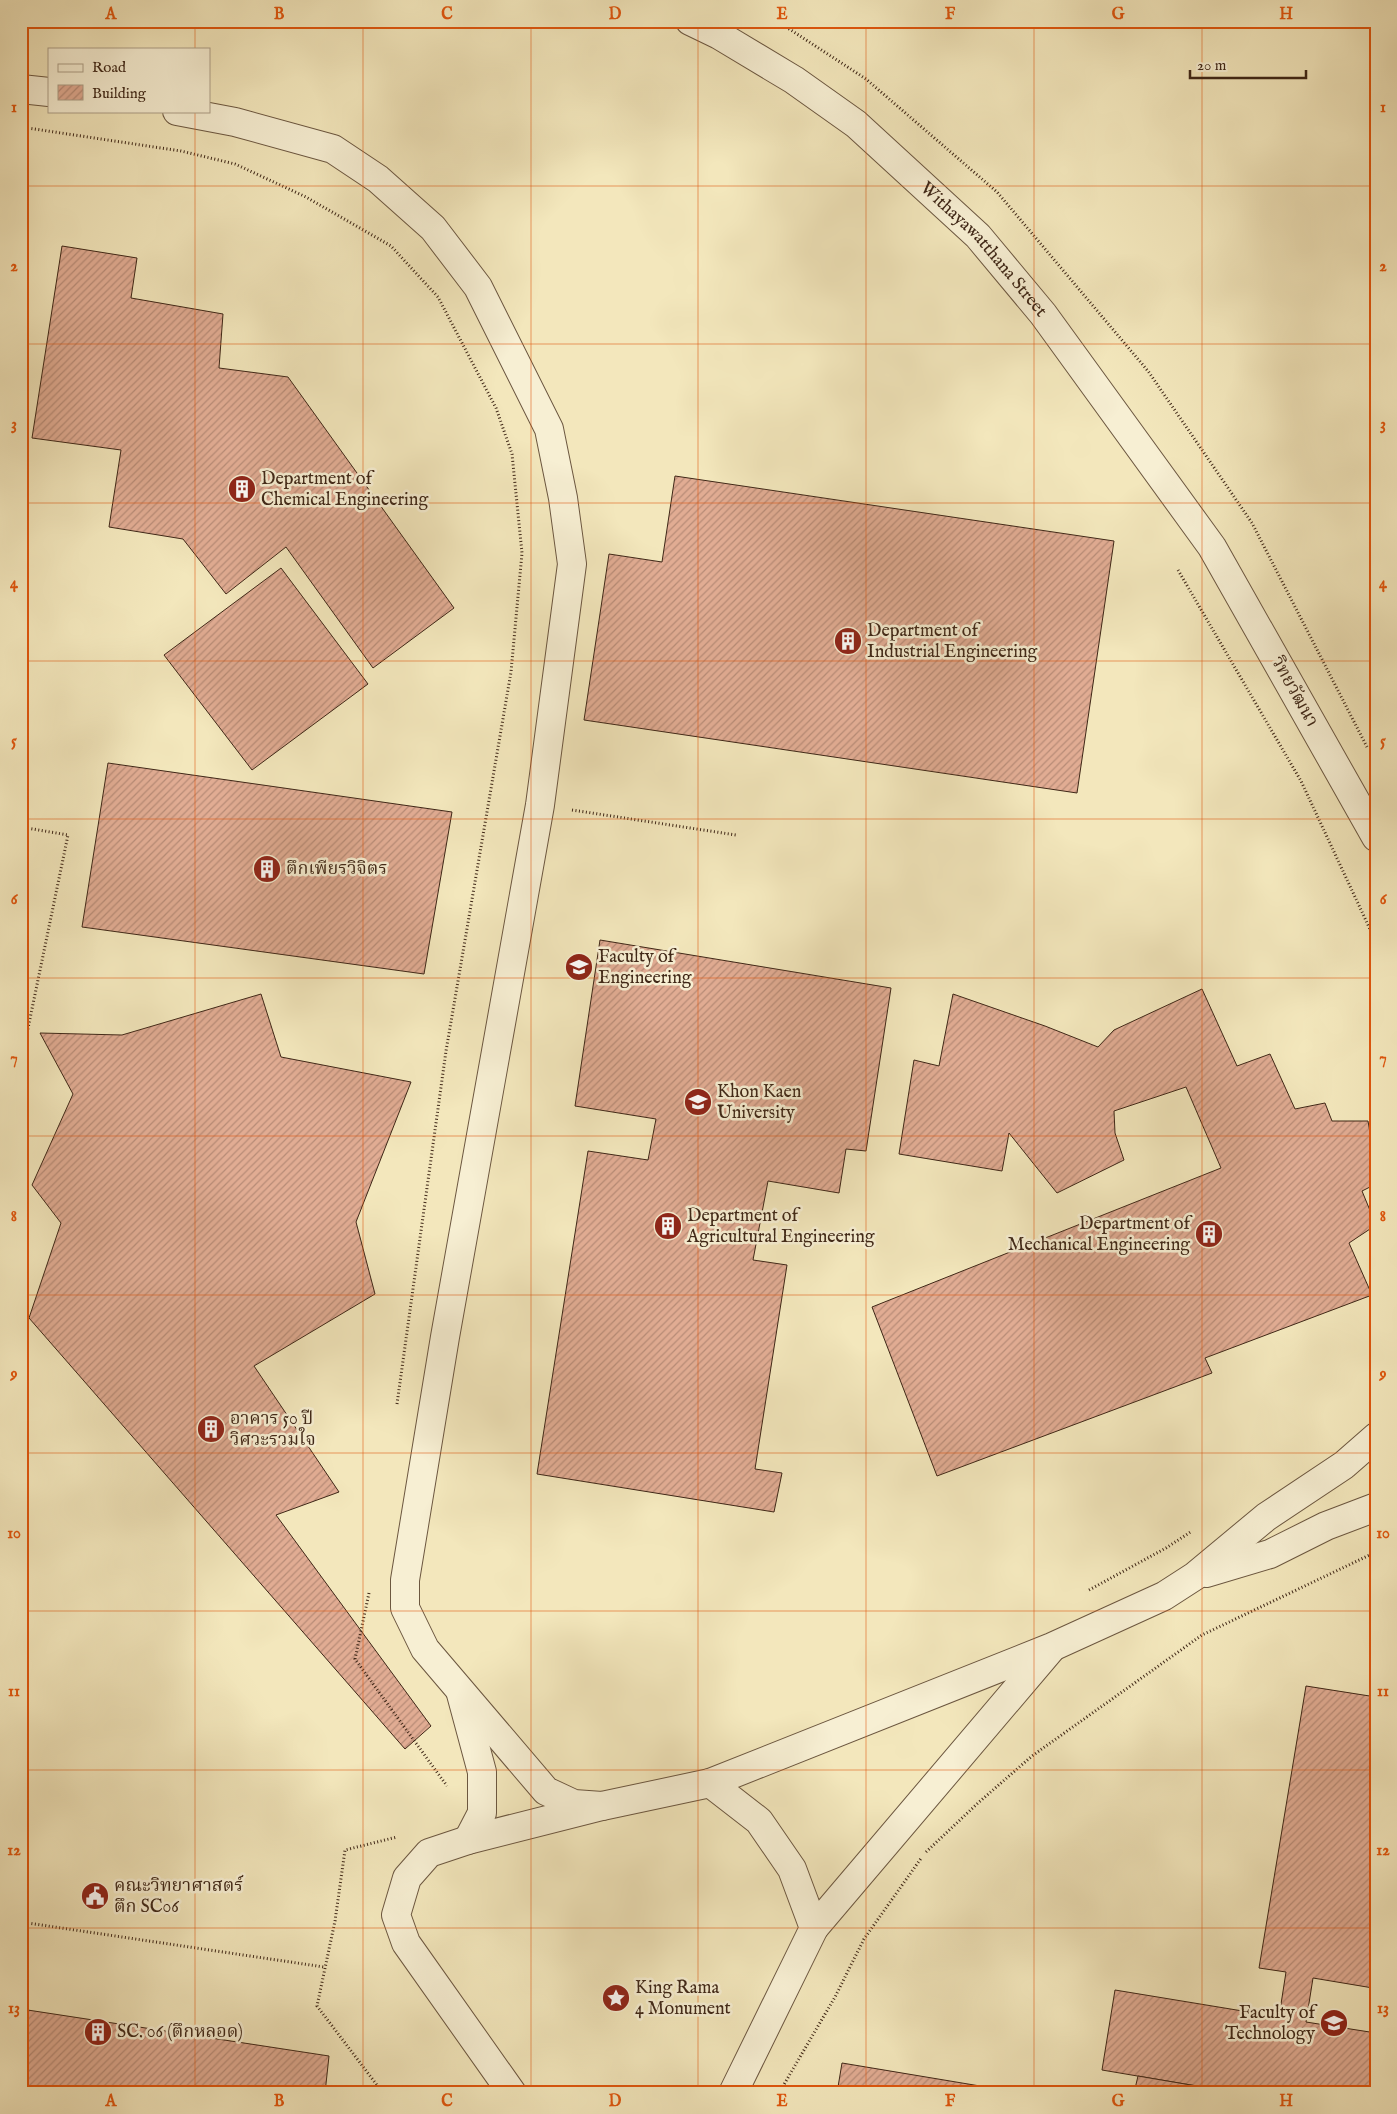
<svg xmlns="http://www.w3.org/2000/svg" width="1397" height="2114" viewBox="0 0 1397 2114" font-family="'IM FELL English','Noto Serif Thai',serif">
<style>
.building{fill:url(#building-hatch);stroke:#3f2717}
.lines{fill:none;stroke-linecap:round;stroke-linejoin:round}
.minor-casing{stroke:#6c5740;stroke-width:30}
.path{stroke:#3f2717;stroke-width:3;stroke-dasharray:1 2.5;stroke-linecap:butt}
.minor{stroke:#f7efd3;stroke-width:28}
.grid{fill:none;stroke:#e0560d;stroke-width:1;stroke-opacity:0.55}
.labels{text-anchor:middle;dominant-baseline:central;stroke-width:5;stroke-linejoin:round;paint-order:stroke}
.street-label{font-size:18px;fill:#3f2717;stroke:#f7efd3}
.poi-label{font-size:18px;fill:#3f2717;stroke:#f7efd3;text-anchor:start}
.neatline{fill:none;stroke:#e0560d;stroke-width:2}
.grid-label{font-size:16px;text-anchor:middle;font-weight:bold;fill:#e0560d}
</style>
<defs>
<pattern id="building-hatch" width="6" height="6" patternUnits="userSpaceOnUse" patternTransform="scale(1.25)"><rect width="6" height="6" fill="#e1ac93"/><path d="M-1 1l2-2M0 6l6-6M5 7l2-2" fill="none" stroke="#b88c77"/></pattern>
</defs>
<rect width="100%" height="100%" fill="#f3e7bc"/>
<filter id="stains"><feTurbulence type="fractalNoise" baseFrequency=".004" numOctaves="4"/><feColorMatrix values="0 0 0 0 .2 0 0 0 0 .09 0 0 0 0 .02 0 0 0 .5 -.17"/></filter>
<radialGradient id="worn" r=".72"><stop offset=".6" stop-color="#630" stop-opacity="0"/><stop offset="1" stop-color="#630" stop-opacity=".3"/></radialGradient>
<g class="building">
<polygon points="62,246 137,258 131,298 223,314 219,368 288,377 454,608 373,668 286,547 226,594 183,539 109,527 121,450 32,438"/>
<polygon points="675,476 1114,541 1077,793 584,720 609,554 662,562"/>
<polygon points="281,568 368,684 252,770 164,655"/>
<polygon points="108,763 452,812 424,974 82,927"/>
<polygon points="600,940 891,988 866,1151 846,1149 839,1193 768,1181 753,1260 787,1265 755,1469 782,1473 774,1512 537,1474 588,1151 648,1160 656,1119 575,1106"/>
<polygon points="1202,989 1237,1066 1270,1054 1295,1109 1325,1103 1332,1121 1368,1121 1376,1168 1376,1184 1362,1191 1376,1225 1349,1243 1372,1295 1205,1358 1212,1373 937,1476 872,1307 1221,1168 1186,1087 1114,1111 1115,1133 1124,1160 1057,1193 1009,1133 1002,1171 899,1154 914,1060 939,1066 953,994 1045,1026 1098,1047 1114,1030"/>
<polygon points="261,994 281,1057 411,1082 356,1222 375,1294 254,1366 339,1492 276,1515 431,1726 405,1749 29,1318 61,1223 32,1185 73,1094 40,1033 122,1035"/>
<polygon points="1306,1686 1376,1697 1376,1973 1373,1988 1313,1978 1306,2022 1376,2033 1376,2093 1238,2093 1102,2070 1115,1990 1279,2017 1286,1972 1259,1968"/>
<polygon points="21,2009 329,2056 325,2093 21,2093"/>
<polygon points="842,2063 986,2087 985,2093 837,2093"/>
<polygon points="1138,2076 1238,2093 1134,2093"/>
</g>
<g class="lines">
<defs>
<g id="minor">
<path id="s1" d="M 690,21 L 719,35 L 794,80 L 856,124 L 978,236 L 1043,314 L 1212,547 L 1376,837"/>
<polyline points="21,89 49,92"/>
<polyline points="177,111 235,122 333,149 378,179 433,228 478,287 549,429 563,498 572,564 540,805 445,1337 405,1580 405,1608 425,1649 546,1791 574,1804 602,1806"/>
<polyline points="1206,1573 1270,1554 1326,1526 1376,1507"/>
<polyline points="461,1694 482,1772 482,1813 468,1840"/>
<polyline points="710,1783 759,1821 792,1869 814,1928 733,2093"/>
<polyline points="814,1928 1050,1650"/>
<polyline points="512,2093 406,1943 396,1915 407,1878 429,1853 468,1840 602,1806 710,1783 1052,1647 1164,1596 1195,1576 1266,1517 1344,1465 1376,1437"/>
</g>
</defs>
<use href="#minor" class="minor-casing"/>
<g class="path">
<polyline points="777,21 866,79 997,192 1148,371 1252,523 1367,747"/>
<polyline points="21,127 181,151 235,164 306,197 391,246 438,297 496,408 512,454 522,553 511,672 446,1051 397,1404"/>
<polyline points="1178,570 1301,781 1376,942"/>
<polyline points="572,810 736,835"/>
<polyline points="21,827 68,835 21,1062"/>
<polyline points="1089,1590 1166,1548 1192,1531"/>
<polyline points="369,1593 355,1659 447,1786"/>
<polyline points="926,1852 978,1803 1032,1756 1202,1635 1376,1552"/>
<polyline points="21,1922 324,1967"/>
<polyline points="383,2093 317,2006 335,1921 345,1850 397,1837"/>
<polyline points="779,2093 835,1997 864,1939 922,1857"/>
</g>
<use href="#minor" class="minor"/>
</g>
<path class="grid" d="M 195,21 L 195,49M 363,21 L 363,2093M 531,21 L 531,2093M 698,21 L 698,2093M 866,21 L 866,2093M 1034,21 L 1034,2093M 1202,21 L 1202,2093M 195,111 L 195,2093M 21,186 L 1376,186M 21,344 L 1376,344M 21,503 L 1376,503M 21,661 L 1376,661M 21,819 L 1376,819M 21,978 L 1376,978M 21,1136 L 1376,1136M 21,1295 L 1376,1295M 21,1453 L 1376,1453M 21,1611 L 1376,1611M 21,1770 L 1376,1770M 21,1928 L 1376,1928"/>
<defs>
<symbol id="building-disc" viewBox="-11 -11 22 22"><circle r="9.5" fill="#8f2418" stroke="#f7efd3"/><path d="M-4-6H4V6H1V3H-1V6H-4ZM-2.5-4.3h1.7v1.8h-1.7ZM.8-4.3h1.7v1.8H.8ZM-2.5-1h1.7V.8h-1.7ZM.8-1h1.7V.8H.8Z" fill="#fff"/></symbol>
<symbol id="university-disc" viewBox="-11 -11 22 22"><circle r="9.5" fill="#8f2418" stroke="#f7efd3"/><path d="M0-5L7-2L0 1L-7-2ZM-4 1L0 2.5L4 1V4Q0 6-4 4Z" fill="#fff"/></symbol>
<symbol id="civic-disc" viewBox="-11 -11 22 22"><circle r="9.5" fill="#8f2418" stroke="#f7efd3"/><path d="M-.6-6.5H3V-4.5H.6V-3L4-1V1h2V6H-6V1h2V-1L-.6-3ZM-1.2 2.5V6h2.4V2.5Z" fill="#fff"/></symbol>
<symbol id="sight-disc" viewBox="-11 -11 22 22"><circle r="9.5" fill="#8f2418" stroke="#f7efd3"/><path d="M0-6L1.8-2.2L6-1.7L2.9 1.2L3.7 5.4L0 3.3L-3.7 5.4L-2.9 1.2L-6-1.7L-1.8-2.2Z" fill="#fff"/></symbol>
</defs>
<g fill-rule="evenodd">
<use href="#building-disc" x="226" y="473" width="32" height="32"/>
<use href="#building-disc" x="832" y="625" width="32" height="32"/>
<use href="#building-disc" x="251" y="853" width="32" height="32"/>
<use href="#university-disc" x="563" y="951" width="32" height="32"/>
<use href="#university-disc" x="682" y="1086" width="32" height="32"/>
<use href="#building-disc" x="652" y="1210" width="32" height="32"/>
<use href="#building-disc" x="1193" y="1218" width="32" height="32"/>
<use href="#building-disc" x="195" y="1413" width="32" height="32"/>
<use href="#civic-disc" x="79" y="1880" width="32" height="32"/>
<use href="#sight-disc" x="600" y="1982" width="32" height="32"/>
<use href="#university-disc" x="1318" y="2007" width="32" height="32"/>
<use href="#building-disc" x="82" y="2016" width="32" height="32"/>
</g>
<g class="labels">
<g class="street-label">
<text stroke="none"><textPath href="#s1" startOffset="375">Withayawatthana Street</textPath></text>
<text transform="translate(1294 692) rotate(61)">วิทยวัฒนา</text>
</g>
<g class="poi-label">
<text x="261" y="479">Department of<tspan x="261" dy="21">Chemical Engineering</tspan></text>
<text x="867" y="631">Department of<tspan x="867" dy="21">Industrial Engineering</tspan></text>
<text x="286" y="869">ตึกเพียรวิจิตร</text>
<text x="598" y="957">Faculty of<tspan x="598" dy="21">Engineering</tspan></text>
<text x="717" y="1092">Khon Kaen<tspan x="717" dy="21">University</tspan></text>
<text x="687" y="1216">Department of<tspan x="687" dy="21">Agricultural Engineering</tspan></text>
<text x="1190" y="1224" text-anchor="end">Department of<tspan x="1190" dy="21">Mechanical Engineering</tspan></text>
<text x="230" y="1419">อาคาร 50 ปี<tspan x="230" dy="21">วิศวะรวมใจ</tspan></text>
<text x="114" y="1886">คณะวิทยาศาสตร์<tspan x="114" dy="21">ตึก SC06</tspan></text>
<text x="635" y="1988">King Rama<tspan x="635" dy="21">4 Monument</tspan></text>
<text x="1315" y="2013" text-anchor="end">Faculty of<tspan x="1315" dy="21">Technology</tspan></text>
<text x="117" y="2032">SC. 06 (ตึกหลอด)</text>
</g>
</g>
<rect width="1397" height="2114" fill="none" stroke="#f3e7bc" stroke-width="55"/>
<rect x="48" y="48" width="162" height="65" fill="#f7efd3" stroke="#ad9f88"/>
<rect x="58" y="64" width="25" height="8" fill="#f7efd3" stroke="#ad9f88"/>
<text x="92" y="72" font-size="15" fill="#3f2717">Road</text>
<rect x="58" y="85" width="25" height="15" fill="url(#building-hatch)" stroke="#ad9f88"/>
<text x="92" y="98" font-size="15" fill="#3f2717">Building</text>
<path d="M1190 70v8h116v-8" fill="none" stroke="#3f2717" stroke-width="2.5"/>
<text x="1197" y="70" font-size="15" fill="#3f2717" stroke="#f7efd3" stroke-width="4" paint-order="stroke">20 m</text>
<rect x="28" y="28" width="1342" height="2058" class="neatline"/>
<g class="grid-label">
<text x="111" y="19">A</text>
<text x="279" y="19">B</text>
<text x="447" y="19">C</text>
<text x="615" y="19">D</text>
<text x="782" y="19">E</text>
<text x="950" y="19">F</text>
<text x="1118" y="19">G</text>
<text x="1286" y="19">H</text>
<text x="14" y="112">1</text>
<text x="1383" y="112">1</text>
<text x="14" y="271">2</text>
<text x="1383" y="271">2</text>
<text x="14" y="429">3</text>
<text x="1383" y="429">3</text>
<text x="14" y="588">4</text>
<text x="1383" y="588">4</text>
<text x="14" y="746">5</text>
<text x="1383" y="746">5</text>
<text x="14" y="904">6</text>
<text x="1383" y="904">6</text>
<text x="14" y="1063">7</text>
<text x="1383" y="1063">7</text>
<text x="14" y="1221">8</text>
<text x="1383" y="1221">8</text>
<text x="14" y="1379">9</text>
<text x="1383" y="1379">9</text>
<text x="14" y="1538">10</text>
<text x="1383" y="1538">10</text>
<text x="14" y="1696">11</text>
<text x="1383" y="1696">11</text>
<text x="14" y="1855">12</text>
<text x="1383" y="1855">12</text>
<text x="14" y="2013">13</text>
<text x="1383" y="2013">13</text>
<text x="111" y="2106">A</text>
<text x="279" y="2106">B</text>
<text x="447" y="2106">C</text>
<text x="615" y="2106">D</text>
<text x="782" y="2106">E</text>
<text x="950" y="2106">F</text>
<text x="1118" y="2106">G</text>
<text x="1286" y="2106">H</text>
</g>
<rect width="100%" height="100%" filter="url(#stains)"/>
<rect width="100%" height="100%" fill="url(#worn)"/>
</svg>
